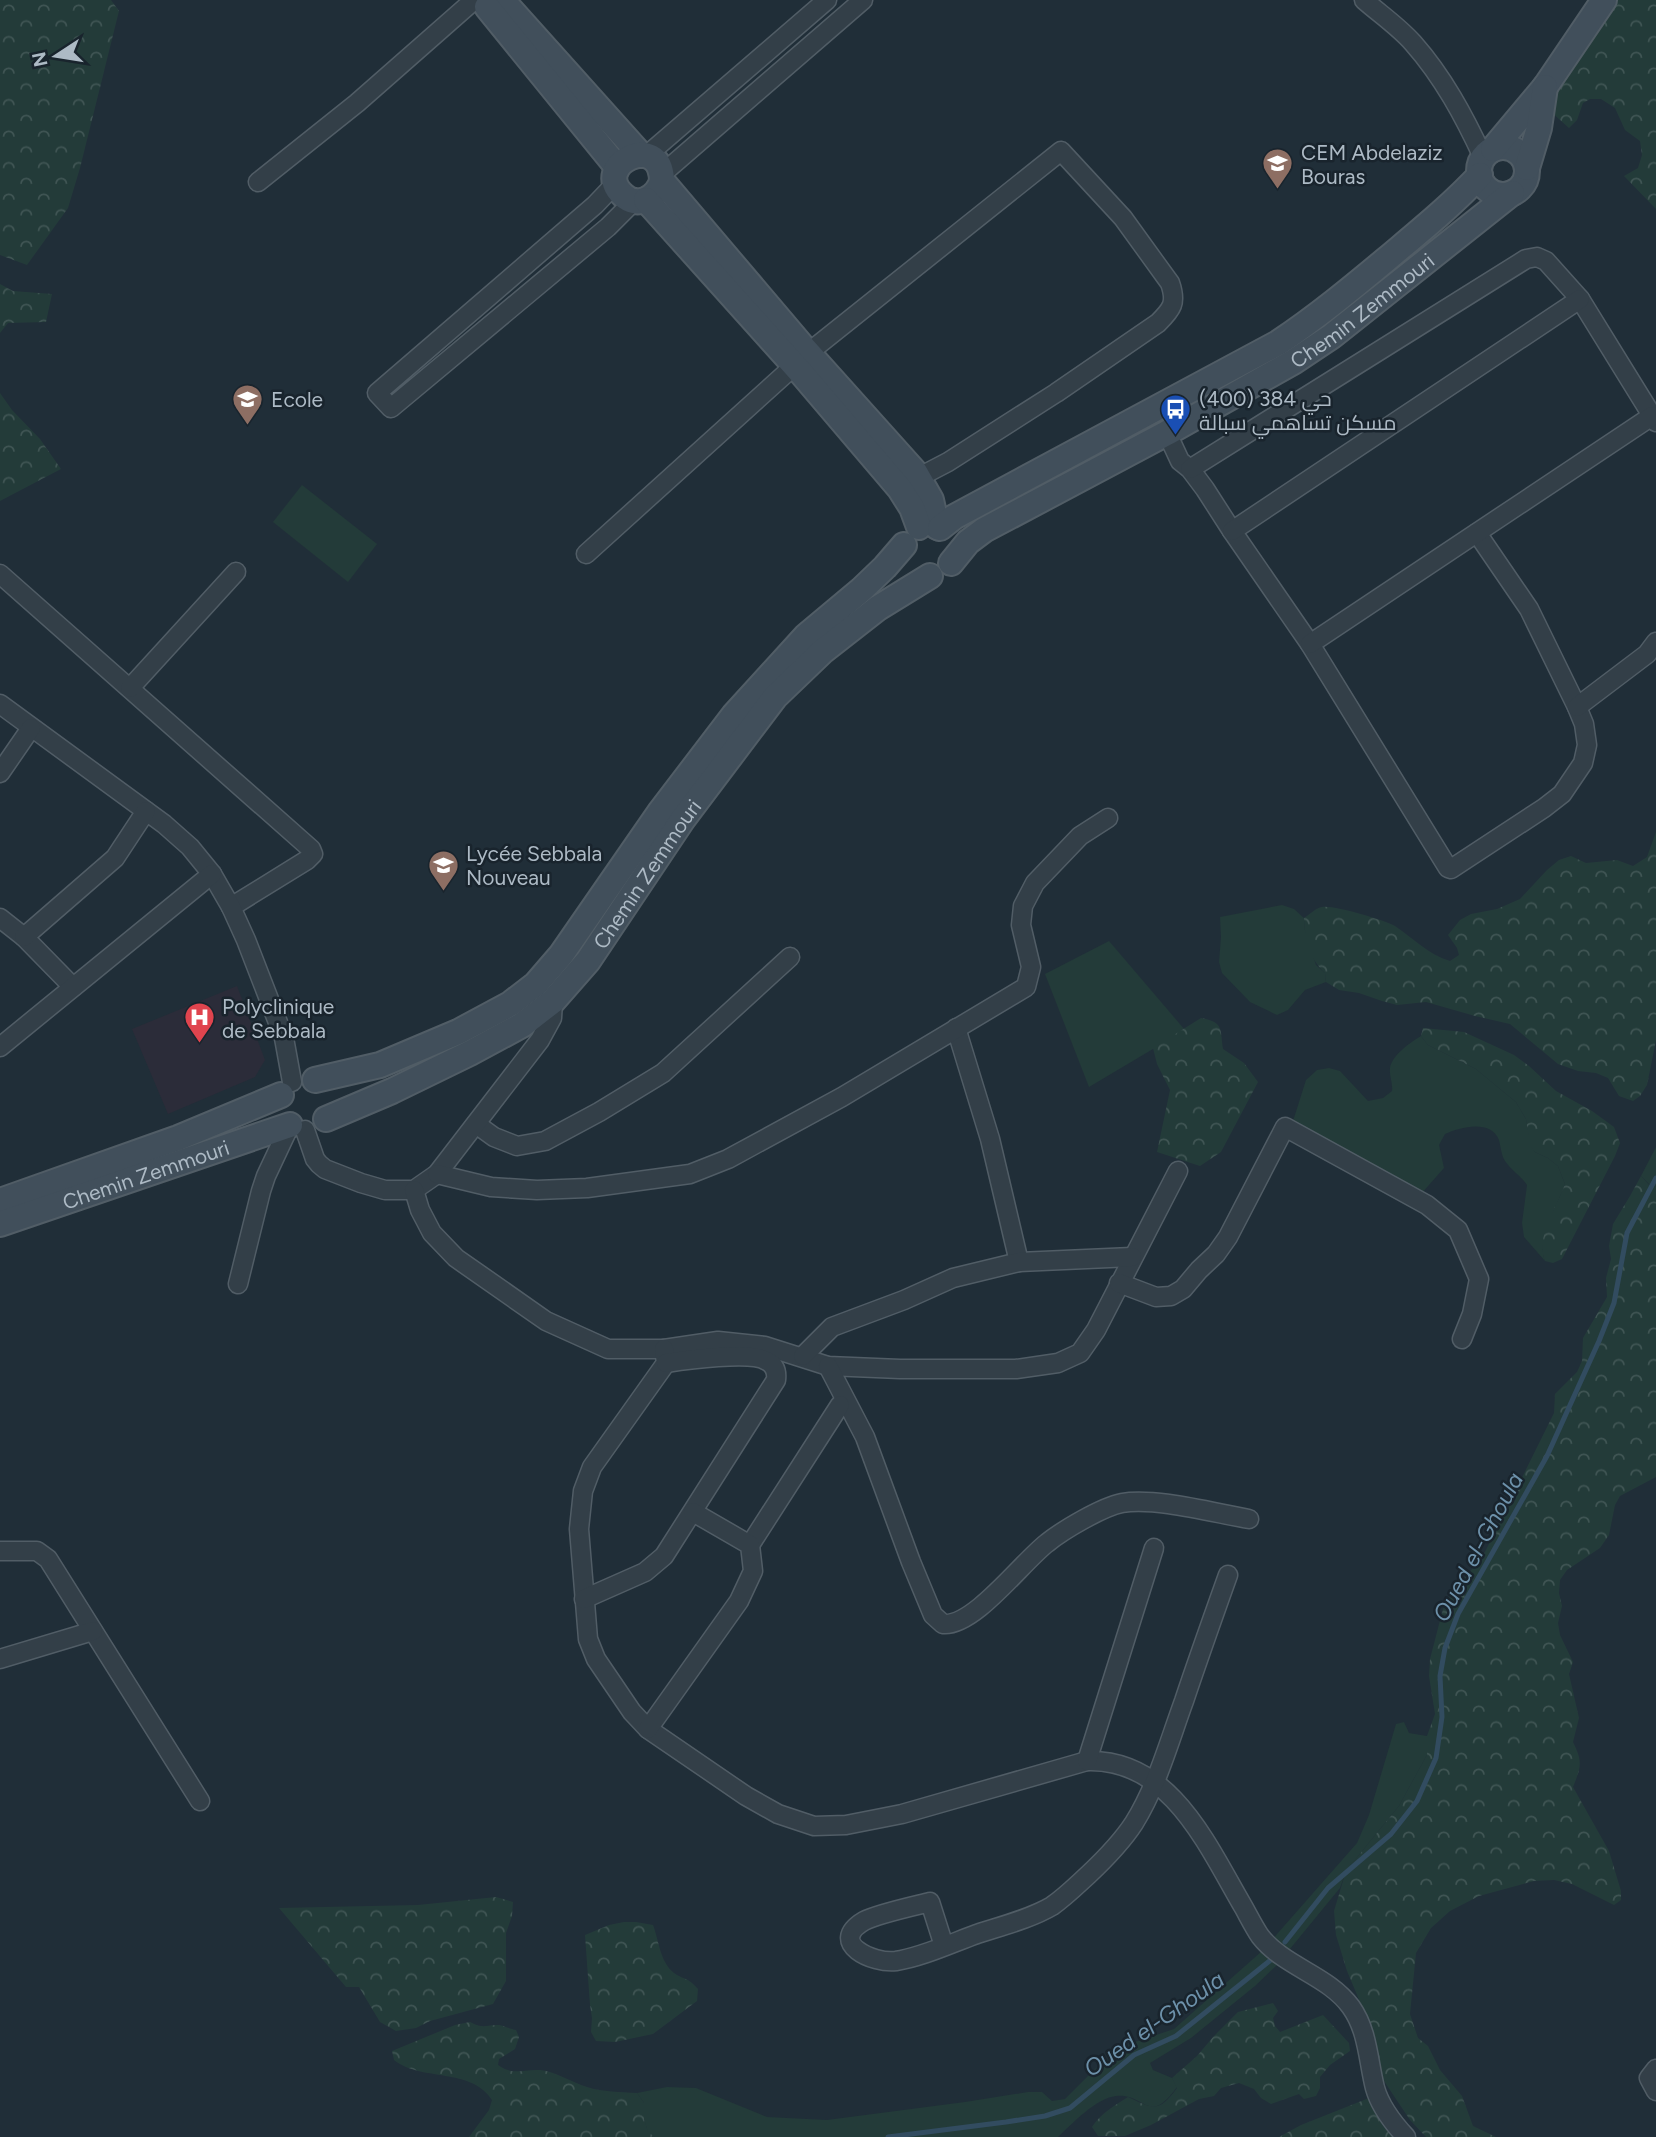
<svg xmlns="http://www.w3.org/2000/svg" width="1656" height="2137" viewBox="0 0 1656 2137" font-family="Figtree,Cairo,sans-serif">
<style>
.medical{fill:#2b2c39}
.grass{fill:#233b39}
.forest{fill:url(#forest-crowns)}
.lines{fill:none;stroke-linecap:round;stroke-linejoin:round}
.stream{stroke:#324c60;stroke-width:5}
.street-casing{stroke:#515d66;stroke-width:21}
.secondary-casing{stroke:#515d66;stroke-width:28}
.street{stroke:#333f48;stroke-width:18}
.secondary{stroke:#414f5b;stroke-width:24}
.labels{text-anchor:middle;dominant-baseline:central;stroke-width:5;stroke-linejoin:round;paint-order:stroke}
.poi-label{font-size:21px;fill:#adbac5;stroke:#19242d;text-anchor:start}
.street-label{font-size:21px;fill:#adbac5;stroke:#19242d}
.water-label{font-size:23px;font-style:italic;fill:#6d91aa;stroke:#19242d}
</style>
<defs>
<pattern id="forest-crowns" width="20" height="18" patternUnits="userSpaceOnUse" patternTransform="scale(1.75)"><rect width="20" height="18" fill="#233b39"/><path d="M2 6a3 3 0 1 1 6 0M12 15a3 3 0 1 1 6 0" fill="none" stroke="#405554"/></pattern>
</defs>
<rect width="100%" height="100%" fill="#202e38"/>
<polygon class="medical" points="237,986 265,1060 255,1077 168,1114 132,1029"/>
<g class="grass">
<polygon points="302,485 377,544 348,582 273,522"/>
<polygon points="1282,905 1294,909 1304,918 1305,930 1316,965 1325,973 1326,982 1305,990 1288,1010 1277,1015 1250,1002 1222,973 1219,962 1221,937 1220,917"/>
<polygon points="1109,941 1185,1030 1089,1087 1045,974"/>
<path d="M 1421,1036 L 1428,1045 L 1476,1069 L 1516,1102 L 1526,1119 L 1531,1146 L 1535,1152 L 1548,1158 L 1558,1166 L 1565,1184 C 1558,1205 1536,1239 1545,1261 L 1524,1237 L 1522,1223 L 1527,1185 C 1521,1176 1511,1170 1505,1161 C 1501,1154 1501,1148 1499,1140 C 1491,1119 1460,1127 1445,1134 L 1439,1145 L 1444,1168 L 1421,1194 L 1293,1121 L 1306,1080 L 1317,1070 L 1329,1068 L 1340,1071 L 1368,1101 L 1383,1098 L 1392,1091 C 1393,1083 1389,1076 1390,1068 C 1392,1055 1411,1042 1421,1036 Z"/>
<polygon points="1656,1147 1656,1187 1651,1186 1641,1176"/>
<path d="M 1404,1722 L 1409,1733 L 1427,1736 L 1427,1755 L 1399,1806 L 1346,1871 L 1340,1888 L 1276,1966 L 1255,1986 L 1191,2038 L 1150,2063 L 1153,2070 L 1172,2078 L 1177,2087 C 1148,2127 1146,2093 1116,2096 C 1096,2098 1072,2124 1058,2137 L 655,2137 L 648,2133 L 644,2119 L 644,2103 L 637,2093 L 667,2087 L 696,2088 L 767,2117 L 827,2120 L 965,2102 L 1028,2092 L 1042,2092 L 1052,2101 L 1065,2099 L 1096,2068 L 1132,2043 L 1174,2029 L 1262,1951 L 1357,1843 L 1369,1815 L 1396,1724 Z"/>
</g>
<g class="forest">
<polygon points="0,0 111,0 119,11 80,168 68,208 27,265 0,255"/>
<path d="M 1617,0 L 1656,0 L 1656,209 L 1624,176 L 1638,168 L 1642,155 L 1640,141 L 1625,130 L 1615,108 L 1601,99 L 1590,99 L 1583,103 L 1577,120 L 1569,128 L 1550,111 C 1565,70 1591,35 1617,0 Z"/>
<polygon points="0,284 13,291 52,294 46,322 8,323 0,333"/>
<polygon points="0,393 12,410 40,439 61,469 0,501"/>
<path d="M 1656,832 L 1656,1040 L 1647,1085 L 1640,1096 L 1633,1101 L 1619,1096 L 1608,1078 L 1596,1073 L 1578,1071 L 1558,1064 L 1510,1024 L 1475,1016 L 1426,1002 L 1397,1005 L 1382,1001 L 1359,993 L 1339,990 L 1326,982 L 1325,973 C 1309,958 1305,939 1304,918 C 1310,914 1316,908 1322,907 C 1334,905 1384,920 1395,926 C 1413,938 1429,955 1450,961 L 1459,955 L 1457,948 L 1448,935 L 1460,920 L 1471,914 L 1497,909 L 1520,899 L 1547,870 L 1559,860 L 1571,856 L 1586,863 L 1617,860 L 1633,866 L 1647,857 Z"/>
<path d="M 1201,1018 C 1224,1022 1220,1029 1223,1049 L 1244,1063 L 1258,1082 L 1221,1152 L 1200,1166 L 1157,1152 L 1170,1090 L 1157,1064 L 1153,1048 Z"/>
<path d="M 1423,1028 L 1464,1032 L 1514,1055 L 1529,1066 L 1556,1091 L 1592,1111 L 1614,1127 L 1620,1143 L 1615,1156 L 1562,1259 L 1553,1263 L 1545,1261 C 1535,1237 1557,1207 1565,1184 L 1558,1166 L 1548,1158 L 1535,1152 L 1530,1146 L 1526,1119 L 1516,1102 L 1476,1069 L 1428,1045 L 1421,1036 Z"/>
<path d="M 1641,1176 L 1650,1186 L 1656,1187 L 1656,1477 L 1620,1496 L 1615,1505 L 1609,1535 L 1600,1548 L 1567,1570 L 1560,1580 L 1559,1593 L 1562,1606 L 1558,1623 L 1560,1635 L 1573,1662 L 1569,1674 L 1579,1718 L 1573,1742 C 1583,1762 1581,1767 1573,1787 L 1609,1851 L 1621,1891 L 1621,1900 L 1614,1905 L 1572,1884 L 1554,1880 L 1534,1881 L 1479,1896 L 1450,1911 L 1431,1928 L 1416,1953 L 1410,2014 L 1418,2038 L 1428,2046 L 1440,2070 L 1462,2096 L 1473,2126 L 1496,2137 L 1426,2137 L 1410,2120 L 1384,2081 L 1375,2054 L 1368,2021 L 1347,1971 L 1336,1935 L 1334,1911 L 1346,1871 L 1399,1806 L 1427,1755 L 1427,1736 L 1435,1714 L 1429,1676 L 1430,1659 L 1443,1609 L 1451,1594 L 1483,1556 L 1554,1413 L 1555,1394 L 1577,1372 L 1582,1361 L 1583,1338 L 1607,1297 L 1606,1278 L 1611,1259 L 1609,1246 L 1613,1224 L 1630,1196 Z"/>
<polygon points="496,1897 513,1902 512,1916 506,1933 506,1981 493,2004 430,2021 416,2028 396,2031 380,2022 359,1987 346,1987 279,1908 418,1905"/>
<path d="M 624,1922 L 636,1922 L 653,1925 C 659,1941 660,1962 674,1973 C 684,1980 688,1977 698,1989 L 697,2001 L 653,2034 L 615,2042 L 596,2041 L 591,2032 L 592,2018 L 590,2005 L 585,1935 L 609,1925 Z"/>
<path d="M 1273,2003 L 1278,2011 L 1273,2018 L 1275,2026 L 1280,2032 L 1323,2015 L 1349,2043 L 1350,2051 L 1330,2065 L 1320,2077 L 1320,2088 L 1316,2096 L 1304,2099 L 1299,2094 L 1271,2104 L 1261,2098 L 1254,2089 L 1239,2083 L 1221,2088 L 1214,2096 L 1199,2099 L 1151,2125 L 1125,2136 L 1098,2136 L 1092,2127 C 1101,2113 1114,2106 1128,2097 C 1153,2109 1159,2113 1177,2088 L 1172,2078 L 1197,2056 L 1213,2037 L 1238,2012 Z"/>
<path d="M 470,2022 C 483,2029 486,2025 499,2025 C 504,2026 511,2029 516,2030 L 519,2037 L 515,2049 L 499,2059 L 498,2065 C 513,2076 523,2069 540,2070 C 557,2072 571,2082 587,2087 C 603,2092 620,2092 637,2093 L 644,2103 L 644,2119 L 648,2132 L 655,2137 L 469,2137 L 489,2110 L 492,2100 C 471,2067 422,2082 394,2060 L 392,2051 L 455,2025 Z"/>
<polygon points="1369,2098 1383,2126 1393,2137 1279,2137 1301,2125"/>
</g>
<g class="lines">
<g class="stream">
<polyline points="1285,1942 1328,1888 1391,1834 1417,1801 1436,1758 1442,1717 1440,1676 1445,1648 1458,1614 1547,1456 1599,1341 1614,1303 1627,1233 1656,1178"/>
<polyline points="888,2137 1006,2122 1045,2116 1070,2108 1134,2055 1176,2036 1272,1959"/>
</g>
<defs>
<g id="street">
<path d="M 1364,0 C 1380,14 1399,27 1413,43 C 1443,77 1464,116 1483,157"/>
<polyline points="646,156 827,0"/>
<polyline points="662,174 863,0"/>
<polyline points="258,182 357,103 473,1"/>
<polyline points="616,183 595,205 377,393 391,408 608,227 634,201"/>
<path d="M 808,353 L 1061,151 L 1123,218 L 1170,283 C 1177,303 1172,309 1158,323 L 1056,393 L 948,462 L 925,474 L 915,472"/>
<polyline points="1167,433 1180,461 1190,469 1205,489 1232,531 1310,644 1448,868 1451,869 1544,808 1562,794 1583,763 1587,745 1584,724 1577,707 1529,609 1477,533"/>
<polyline points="1190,469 1526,259 1537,257 1546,261 1580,299 1656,422"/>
<polyline points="1232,531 1580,299"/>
<polyline points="586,554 794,366"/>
<polyline points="0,574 311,849 313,854 307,860 231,907"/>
<polyline points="1310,644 1652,416"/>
<polyline points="130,688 236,572"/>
<polyline points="0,704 164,824 190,847 212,874 231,907 246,940 284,1038 292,1082"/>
<polyline points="1577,707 1647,654 1656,642"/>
<polyline points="0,773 31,728"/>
<polyline points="0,918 24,937 73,987"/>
<polyline points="24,937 115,858 146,811"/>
<polyline points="956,1028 990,1139 1019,1262"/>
<polyline points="0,1047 212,874"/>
<polyline points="476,1124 494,1137 517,1146 545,1141 599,1112 663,1073 790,957"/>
<polyline points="305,1130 315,1159 319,1164 325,1169 361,1183 385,1190 414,1190 437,1174 540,1040 552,1018 553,1001"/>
<polyline points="437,1174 491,1187 537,1190 587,1188 690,1174 728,1159 842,1097 1026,987 1031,967 1021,925 1023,906 1035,883 1080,836 1108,818"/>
<polyline points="414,1190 420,1210 432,1233 456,1258 546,1321 608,1349 664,1349 718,1341 765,1346 828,1366 900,1369 1016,1369 1058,1363 1080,1353 1096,1330 1178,1171"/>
<polyline points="1119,1283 1156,1297 1171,1296 1183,1289 1199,1270 1216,1254 1228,1237 1285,1127 1427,1205 1458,1230 1479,1279 1472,1314 1462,1339"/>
<polyline points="238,1284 261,1191 266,1176 290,1125"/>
<path d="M 664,1349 L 666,1363 L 592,1467 L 583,1491 L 579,1529 L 588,1639 L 596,1659 L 632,1712 L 648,1729 L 746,1796 L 778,1814 L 814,1826 L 846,1825 L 902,1814 L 1087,1761 C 1171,1758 1208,1847 1244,1908 C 1249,1917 1254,1927 1260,1936 C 1284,1967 1328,1975 1351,2007 C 1368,2031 1368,2060 1375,2088 C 1380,2106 1393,2123 1406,2137"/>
<polyline points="803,1356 832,1327 904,1300 953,1278 1019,1262 1132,1257"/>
<path d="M 828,1366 L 865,1437 L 911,1562 L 933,1615 L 943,1624 C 974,1627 1022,1562 1047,1543 C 1063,1530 1102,1507 1122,1503 C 1155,1497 1214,1513 1249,1519"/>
<polyline points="750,1545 840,1405"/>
<polyline points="0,1551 37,1551 48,1559 200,1801"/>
<path d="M 584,1599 L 645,1572 L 664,1556 L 776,1380 C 777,1372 775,1365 767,1361 C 751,1351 686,1360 666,1363"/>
<polyline points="0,1659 93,1631"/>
<polyline points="648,1729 739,1601 753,1571 750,1545 693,1512"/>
<polyline points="1087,1761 1154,1548"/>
<path d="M 944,1946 L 930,1902 C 914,1906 877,1914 864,1921 C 827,1943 873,1964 896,1961 C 922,1957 952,1943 977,1934 C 1001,1926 1030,1919 1052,1906 C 1065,1897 1076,1886 1088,1875 C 1105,1859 1121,1843 1134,1823 C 1157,1786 1169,1742 1184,1701 C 1198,1659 1213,1617 1228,1575"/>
<polyline points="1656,2069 1649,2078 1656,2091"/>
</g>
<g id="secondary">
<polyline points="502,0 641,155"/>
<polyline points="487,7 617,167"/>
<circle cx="1503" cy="171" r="24"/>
<polyline points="1493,149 1545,87 1604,0"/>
<polyline points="1527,168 1539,128 1545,87"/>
<path d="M 662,181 C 657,198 637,209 623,195 C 590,166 661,129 662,181 L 802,346 L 915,472 L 931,500 L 937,527"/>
<polyline points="646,200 803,375 900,489 912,508 919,527"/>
<path d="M 940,528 L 954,517 L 1278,343 C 1317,317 1352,288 1388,258 C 1420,231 1452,205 1480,175"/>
<path id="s1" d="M 951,563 L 968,542 L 984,530 L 1167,433 L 1293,362 L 1332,336 L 1512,193"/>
<polyline points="315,1080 380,1065 458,1032 510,1004 536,984 561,955 660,812 734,715 806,636 861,590 885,567 904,545"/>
<path id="s2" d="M 326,1119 L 392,1091 L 470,1053 L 522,1025 L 553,1001 L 588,961 L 683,819 L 775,697 L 823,651 L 878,608 L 930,576"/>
<polyline points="0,1201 178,1138 281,1095"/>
<path id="s3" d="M 0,1224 L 290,1125"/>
</g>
</defs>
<use href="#street" class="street-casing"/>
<use href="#secondary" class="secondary-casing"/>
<use href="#street" class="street"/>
<use href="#secondary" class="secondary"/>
</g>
<defs>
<symbol id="school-pin" viewBox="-11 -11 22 30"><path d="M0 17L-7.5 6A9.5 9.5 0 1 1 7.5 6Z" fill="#8d6e63" stroke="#19242d"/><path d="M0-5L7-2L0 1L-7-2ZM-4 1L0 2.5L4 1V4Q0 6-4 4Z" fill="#fff"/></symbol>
<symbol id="bus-pin" viewBox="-11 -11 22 30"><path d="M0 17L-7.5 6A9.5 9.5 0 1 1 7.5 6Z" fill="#1a4fb4" stroke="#19242d"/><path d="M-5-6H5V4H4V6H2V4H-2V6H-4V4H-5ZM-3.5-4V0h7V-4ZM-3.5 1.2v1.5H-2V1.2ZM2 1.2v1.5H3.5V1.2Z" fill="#fff"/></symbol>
<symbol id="hospital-pin" viewBox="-11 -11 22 30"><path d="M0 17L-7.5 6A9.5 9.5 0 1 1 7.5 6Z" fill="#e0444e" stroke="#19242d"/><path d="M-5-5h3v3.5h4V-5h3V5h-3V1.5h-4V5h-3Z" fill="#fff"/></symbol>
</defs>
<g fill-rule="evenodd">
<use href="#school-pin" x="1260" y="146" width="35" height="47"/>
<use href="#school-pin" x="230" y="382" width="35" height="47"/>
<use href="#bus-pin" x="1158" y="392" width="35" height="47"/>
<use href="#school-pin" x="426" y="848" width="35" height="47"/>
<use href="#hospital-pin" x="182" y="1000" width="35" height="47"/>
</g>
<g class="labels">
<g class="poi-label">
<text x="1301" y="152">CEM Abdelaziz<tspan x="1301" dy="24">Bouras</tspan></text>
<text x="1199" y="398">حي 384 (400)<tspan x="1199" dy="24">مسكن تساهمي سبالة</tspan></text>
<text x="271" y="399">Ecole</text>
<text x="466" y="853">Lycée Sebbala<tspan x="466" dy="24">Nouveau</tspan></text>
<text x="222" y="1006">Polyclinique<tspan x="222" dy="24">de Sebbala</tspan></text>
</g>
<g class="street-label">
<text stroke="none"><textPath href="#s1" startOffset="485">Chemin Zemmouri</textPath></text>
<text stroke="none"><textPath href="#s2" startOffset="415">Chemin Zemmouri</textPath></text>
<text stroke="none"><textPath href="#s3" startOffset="154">Chemin Zemmouri</textPath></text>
</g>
<g class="water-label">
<text transform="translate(1478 1547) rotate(-62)">Oued el-Ghoula</text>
<text transform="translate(1154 2024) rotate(-35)">Oued el-Ghoula</text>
</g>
</g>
<g transform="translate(56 56) rotate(258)" stroke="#19242d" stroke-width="5" paint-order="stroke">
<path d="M0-5L12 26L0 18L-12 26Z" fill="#adbac5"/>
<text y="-10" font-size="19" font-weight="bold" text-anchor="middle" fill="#adbac5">N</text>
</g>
</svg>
